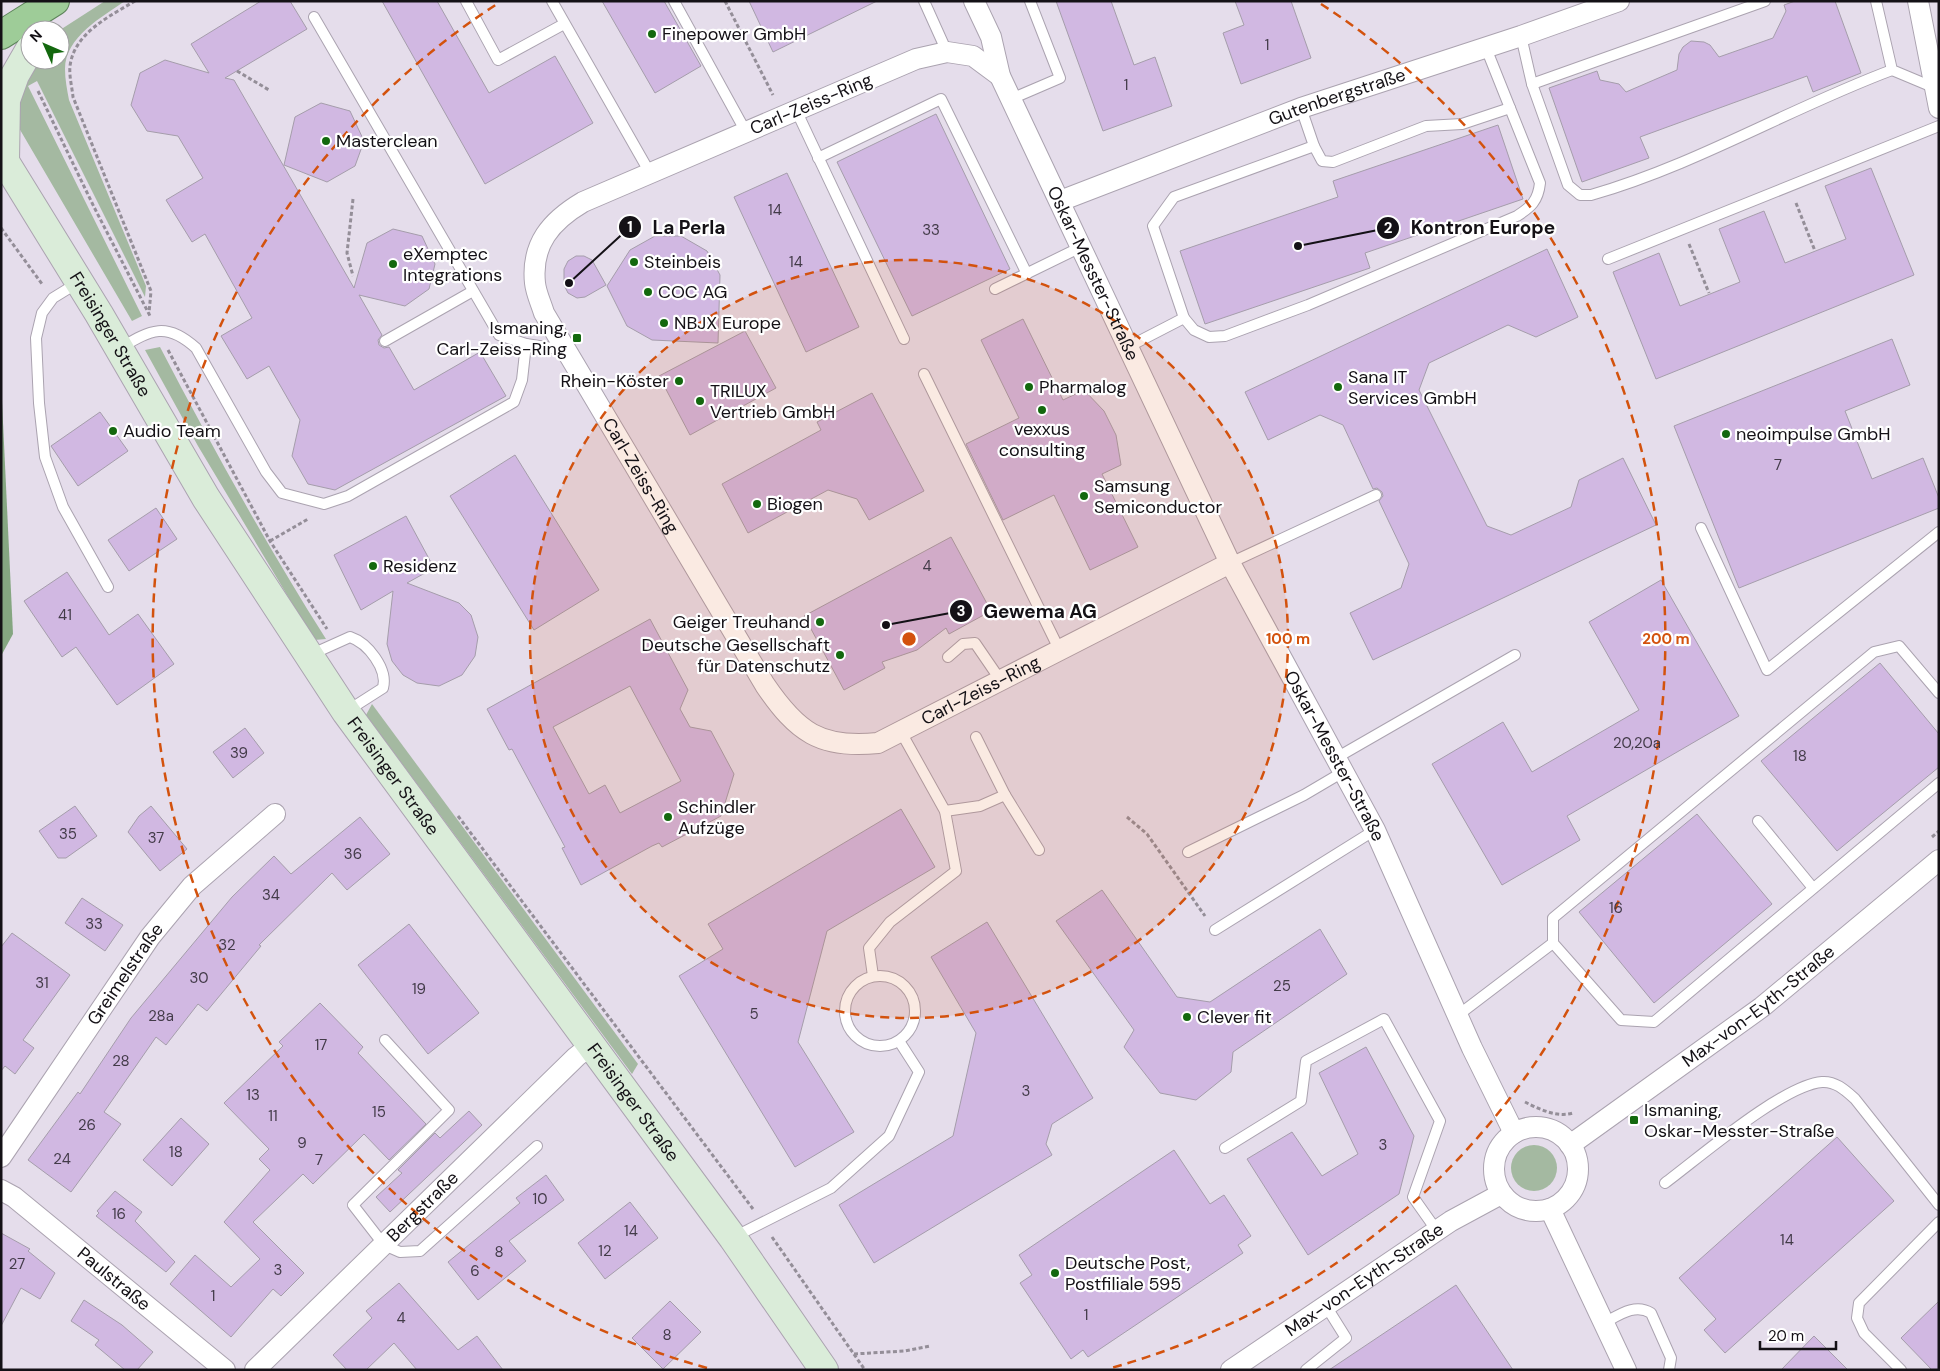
<svg xmlns="http://www.w3.org/2000/svg" width="1940" height="1371" viewBox="0 0 1940 1371" font-family="'DM Sans',sans-serif">
<style>
.green{fill:#a4b9a1}
.forest{fill:#85a681}
.building{fill:#d1b8e2;stroke:#a59dab;fill-rule:evenodd}
.lines{fill:none;stroke-linecap:round;stroke-linejoin:round}
.service-casing{stroke:#aba3b0;stroke-width:12}
.minor-casing{stroke:#aba3b0;stroke-width:22}
.secondary-casing{stroke:#aba3b0;stroke-width:30}
.trunk-casing{stroke:#5d835a;stroke-width:30}
.path{stroke:#948e98;stroke-width:3;stroke-dasharray:4 2.5;stroke-linecap:butt}
.service{stroke:#fff;stroke-width:10}
.minor{stroke:#fff;stroke-width:20}
.secondary{stroke:#daecd9;stroke-width:28}
.trunk{stroke:#9ecc98;stroke-width:28}
.ring{fill:none;stroke:#d3520d;stroke-width:2.5;stroke-dasharray:9 6}
.poi-dot{fill:#13680e;stroke:#fff;stroke-width:2}
.labels{text-anchor:middle;dominant-baseline:central;stroke-width:4.5;stroke-linejoin:round;paint-order:stroke}
.number-label{font-size:15px;fill:#433b49}
.poi-label{font-size:18px;fill:#141116;stroke:#fff;text-anchor:start}
.street-label{font-size:18px;fill:#141116;stroke:#fff}
.centre{fill:#d3520d;stroke:#fff;stroke-width:2.5}
.ring-label{font-size:15px;text-anchor:middle;font-weight:bold;fill:#d3520d;stroke:#fff;stroke-width:4.5;stroke-linejoin:round;paint-order:stroke}
.leader{fill:none;stroke:#141116;stroke-width:2}
.callout-dot{fill:#141116;stroke:#fff;stroke-width:2}
.mark-label{font-size:15px;text-anchor:middle;font-weight:bold;fill:#fff}
.callout-label{font-size:19px;text-anchor:middle;font-weight:bold;fill:#141116;stroke:#fff;stroke-width:4.5;stroke-linejoin:round;paint-order:stroke}
</style>
<rect width="100%" height="100%" fill="#e5ddeb"/>
<g class="green">
<path d="M 105,1 L 125,1 C 102,17 65,37 65,69 C 65,79 67,90 69,100 L 146,286 L 145,297 L 37,81 L 28,86 L 142,316 L 132,321 L 19,128 L 17,85 L 31,60 L 60,60 L 60,30 Z"/>
<path d="M 160,347 C 212,447 266,544 326,639 L 314,640 L 198,446 L 145,350 Z"/>
<polygon points="372,704 638,1064 632,1074 366,715"/>
<circle cx="1534" cy="1168" r="23"/>
</g>
<polygon class="forest" points="1,380 13,634 1,656"/>
<g class="building">
<polygon points="261,1 290,1 307,29 225,78 234,80 354,288 367,243 393,229 422,236 435,264 429,289 405,306 359,295 382,335 378,340 379,345 384,348 389,347 414,390 480,352 506,396 335,490 308,484 292,456 300,420 269,366 247,379 221,336 252,318 205,234 192,242 166,200 203,178 178,136 147,131 131,105 140,73 165,60 209,73 191,44"/>
<polygon points="382,1 437,1 489,93 555,56 593,123 485,184"/>
<polygon points="602,1 664,1 701,66 655,93"/>
<polygon points="749,1 877,1 773,52"/>
<polygon points="1056,1 1111,1 1134,65 1155,57 1172,106 1103,131"/>
<polygon points="1235,1 1291,1 1311,58 1241,84 1223,33 1244,25"/>
<polygon points="1795,1 1835,1 1861,73 1813,92 1807,76 1640,137 1649,158 1582,182 1549,88 1597,71 1600,80 1619,84 1626,92 1677,70 1679,54 1683,47 1691,41 1704,42 1710,45 1719,57 1773,38 1786,11 1784,5"/>
<polygon points="321,103 350,111 364,141 355,166 327,182 284,165 295,117"/>
<polygon points="936,114 1010,269 912,316 837,162"/>
<polygon points="1498,125 1523,199 1365,253 1370,268 1205,324 1180,251 1338,197 1333,181"/>
<polygon points="1871,168 1914,275 1656,379 1613,272 1659,253 1680,306 1740,282 1719,229 1764,211 1785,263 1846,239 1825,186"/>
<polygon points="787,173 859,327 806,352 734,197"/>
<polygon points="655,236 681,236 707,251 720,275 718,343 652,340 627,326 607,286 630,250"/>
<polygon points="1547,249 1578,317 1536,337 1508,325 1429,363 1419,390 1487,526 1511,535 1571,507 1579,480 1623,458 1656,525 1373,660 1350,613 1401,588 1409,564 1379,501 1383,496 1382,492 1377,488 1373,489 1343,425 1320,415 1268,440 1245,392"/>
<polygon points="576,256 584,256 592,260 606,285 585,297 577,298 568,293 564,285 564,269 568,261"/>
<polygon points="1023,319 1063,400 1084,390 1104,411 1116,435 1121,465 1102,474 1138,547 1090,570 1054,495 1003,520 966,444 1019,418 981,340"/>
<polygon points="745,331 776,388 690,435 659,376"/>
<polygon points="1892,339 1910,385 1845,411 1872,479 1923,458 1939,498 1939,508 1739,588 1674,426"/>
<polygon points="872,393 924,491 869,520 857,499 828,490 748,533 722,484 821,430 817,422"/>
<polygon points="100,412 128,451 78,486 51,446"/>
<polygon points="515,455 599,590 534,630 450,496"/>
<polygon points="156,508 177,539 129,571 108,540"/>
<polygon points="406,516 434,568 407,583 459,603 471,615 478,637 475,656 462,675 439,686 417,683 403,675 392,661 387,644 393,591 361,610 334,555"/>
<polygon points="951,537 991,611 949,634 946,628 917,650 882,662 885,668 844,690 804,616"/>
<polygon points="67,572 109,635 138,614 174,664 117,705 76,647 62,657 24,601"/>
<polygon points="1661,580 1739,716 1567,816 1580,840 1502,885 1432,764 1503,722 1532,772 1639,710 1589,622"/>
<path d="M 650,619 L 688,690 L 680,709 L 690,727 L 711,731 L 734,774 L 721,816 L 662,847 L 659,843 L 652,846 L 581,885 L 562,848 L 565,847 L 512,749 L 509,750 L 487,709 ZM 630,686 L 681,781 L 620,813 L 605,785 L 589,794 L 553,727 Z"/>
<polygon points="1880,663 1939,734 1939,767 1837,851 1761,761"/>
<polygon points="245,728 264,753 233,778 213,752"/>
<polygon points="75,806 97,836 66,858 58,858 39,831"/>
<polygon points="151,806 187,849 160,871 128,832 139,816"/>
<polygon points="901,809 935,867 827,931 798,1042 854,1132 795,1167 679,976 723,949 708,924"/>
<polygon points="1697,814 1772,904 1654,1003 1579,912"/>
<polygon points="360,817 390,854 347,890 332,873 259,945 261,946 207,1011 198,1004 166,1045 156,1037 104,1112 121,1124 71,1192 28,1160 78,1092 80,1094 131,1018 232,897 274,856 291,874"/>
<polygon points="1102,890 1177,997 1210,1002 1320,929 1347,974 1233,1052 1231,1072 1196,1100 1160,1093 1124,1047 1134,1030 1056,921"/>
<polygon points="82,898 123,925 105,951 65,923"/>
<polygon points="987,922 1093,1098 1052,1124 1046,1144 1052,1155 874,1263 839,1205 953,1136 976,1033 931,957"/>
<polygon points="409,924 479,1013 428,1054 358,965"/>
<polygon points="12,933 70,975 23,1040 34,1048 15,1074 5,1066 1,1071 1,947"/>
<polygon points="320,1003 363,1047 358,1053 426,1124 389,1160 364,1134 313,1184 303,1174 253,1222 304,1273 281,1296 273,1289 231,1337 170,1284 195,1255 231,1287 260,1259 224,1222 270,1170 259,1159 269,1149 224,1103 283,1046 279,1042"/>
<polygon points="1366,1047 1414,1136 1399,1194 1308,1255 1247,1159 1292,1132 1322,1176 1358,1154 1319,1073"/>
<polygon points="469,1111 482,1125 390,1212 376,1197 402,1173 398,1170 435,1133 440,1138"/>
<polygon points="181,1118 209,1144 172,1186 143,1160"/>
<polygon points="1837,1137 1894,1201 1725,1353 1704,1330 1716,1319 1679,1278"/>
<polygon points="1174,1150 1210,1204 1224,1195 1251,1236 1238,1245 1243,1253 1088,1357 1083,1350 1071,1359 1020,1283 1032,1275 1019,1255"/>
<polygon points="546,1175 564,1200 509,1241 526,1261 478,1300 448,1262 520,1203 516,1198"/>
<polygon points="115,1191 142,1212 135,1221 175,1262 166,1272 96,1216 99,1213 97,1211"/>
<polygon points="630,1202 658,1238 605,1279 578,1243"/>
<polygon points="1,1233 30,1249 28,1251 55,1273 40,1299 21,1288 1,1326"/>
<polygon points="399,1283 458,1350 477,1336 503,1370 417,1370 394,1343 366,1370 347,1370 333,1355 372,1318 366,1311"/>
<polygon points="1456,1285 1513,1370 1329,1370"/>
<polygon points="84,1300 122,1325 153,1352 137,1370 125,1370 95,1345 99,1340 71,1321"/>
<polygon points="670,1301 701,1332 663,1369 632,1338"/>
<polygon points="1939,1301 1939,1370 1932,1370 1901,1338"/>
<polygon points="1814,1336 1848,1370 1781,1370"/>
</g>
<g class="lines">
<defs>
<g id="service">
<polyline points="466,1 498,60 564,24"/>
<polyline points="552,1 650,173"/>
<polyline points="674,1 746,132"/>
<polyline points="924,1 947,52"/>
<polyline points="1876,1 1892,70 1935,88"/>
<polyline points="314,17 499,335 526,344 565,350"/>
<polyline points="1521,36 1532,84 1765,1"/>
<path d="M 1532,84 L 1568,185 L 1580,195 L 1591,195 C 1696,165 1790,108 1892,70"/>
<polyline points="1011,99 1060,78 1030,1"/>
<polyline points="796,110 904,339"/>
<polyline points="1314,146 1322,161 1333,162 1426,126 1462,124 1510,108"/>
<polyline points="818,158 941,99 1027,274"/>
<polyline points="1608,259 1939,126"/>
<polyline points="79,282 53,298 42,313 36,338 39,403 45,457 63,507 108,587"/>
<polyline points="995,289 1081,247"/>
<path d="M 1184,318 L 1194,330 L 1209,337 L 1225,336 L 1308,305 L 1517,216 C 1531,207 1538,201 1540,183 L 1486,48"/>
<polyline points="385,341 473,291"/>
<path d="M 120,348 C 151,330 166,321 196,348 L 266,472 L 282,493 L 324,504 L 348,496 L 514,402 L 522,380 L 526,344"/>
<polyline points="1126,348 1184,318 1153,226 1174,197 1314,146 1301,108"/>
<polyline points="924,374 1060,651"/>
<polyline points="1701,528 1767,670 1939,532"/>
<polyline points="1230,563 1376,495"/>
<path d="M 310,655 L 350,637 C 368,643 388,669 383,688 L 347,711"/>
<polyline points="948,657 963,644 975,643 1001,681"/>
<polyline points="1939,693 1899,646 1874,652 1553,918 1553,943 1621,1020 1654,1022 1939,783"/>
<polyline points="1336,758 1515,655"/>
<polyline points="1005,795 1039,850"/>
<polyline points="945,811 980,806 1005,795 976,737"/>
<polyline points="1758,821 1813,888"/>
<polyline points="1188,852 1304,795 1343,772"/>
<polyline points="1215,930 1375,830"/>
<circle cx="880" cy="1011" r="35"/>
<polyline points="873,976 869,948 890,922 956,871 945,811 901,732"/>
<polyline points="1457,1016 1553,943"/>
<polyline points="385,1040 449,1110 353,1205 384,1245 400,1252 420,1251 537,1146"/>
<polyline points="1225,1148 1301,1101 1306,1061 1384,1019 1440,1121 1413,1197 1437,1231"/>
<path d="M 1665,1183 C 1700,1157 1783,1085 1822,1082 C 1836,1081 1846,1091 1855,1099 L 1939,1205"/>
<polyline points="734,1237 831,1188 889,1136 919,1072 899,1041"/>
<path d="M 1604,1323 C 1619,1315 1635,1303 1651,1313 L 1671,1358 L 1669,1370"/>
<polyline points="1306,1370 1346,1338 1326,1306"/>
<polyline points="1901,1370 1864,1333 1857,1318 1859,1303 1939,1222"/>
</g>
<g id="minor">
<path id="s1" d="M 974,1 L 991,37 L 1000,76 L 1230,563 L 1375,830 L 1472,1048 L 1514,1133"/>
<polyline points="1918,1 1939,108"/>
<path id="s2" d="M 1000,76 L 973,56 L 947,52 L 916,59 L 583,202 C 551,221 531,244 535,283 C 536,293 541,303 544,313 L 765,685 C 797,732 820,749 878,743 L 1230,563"/>
<path id="s3" d="M 1060,201 L 1301,108 L 1521,36 L 1619,1"/>
<circle cx="1536" cy="1169" r="42"/>
<path id="s4" d="M 1570,1145 L 1762,1007 L 1939,860"/>
<path id="s5" d="M 1,1157 L 150,937 L 192,886 L 275,814"/>
<path id="s6" d="M 1,1190 L 14,1197 L 225,1370"/>
<polyline points="1550,1209 1626,1370"/>
<path id="s7" d="M 255,1370 L 576,1057 L 591,1045"/>
<path id="s8" d="M 1231,1370 L 1451,1221 L 1501,1194"/>
</g>
<g id="secondary">
<path id="s9" d="M 1,155 L 99,314 L 206,498 L 346,712 L 733,1238 L 824,1370"/>
<polyline points="5,161 6,100 15,75 30,49"/>
</g>
<polyline id="trunk" points="1,35 55,1"/>
</defs>
<use href="#service" class="service-casing"/>
<use href="#minor" class="minor-casing"/>
<use href="#secondary" class="secondary-casing"/>
<use href="#trunk" class="trunk-casing"/>
<g class="path">
<path d="M 135,1 C 110,16 74,33 70,66 C 69,76 72,87 73,97 L 151,291 L 149,313"/>
<polyline points="725,1 773,95"/>
<polyline points="237,71 269,90"/>
<polyline points="38,91 94,207 150,316"/>
<polyline points="353,199 347,253 353,276"/>
<polyline points="1796,203 1815,251"/>
<polyline points="1,228 42,284"/>
<polyline points="1689,244 1709,293"/>
<polyline points="168,350 270,541 327,629"/>
<polyline points="270,541 308,519"/>
<polyline points="458,816 753,1209"/>
<polyline points="1127,817 1147,834 1205,916"/>
<polyline points="1932,837 1939,831"/>
<path d="M 1525,1102 C 1539,1109 1557,1118 1573,1113"/>
<polyline points="772,1237 865,1370"/>
<polyline points="854,1354 905,1351 930,1346"/>
</g>
<use href="#service" class="service"/>
<use href="#minor" class="minor"/>
<use href="#secondary" class="secondary"/>
<use href="#trunk" class="trunk"/>
</g>
<circle cx="909" cy="639" r="379" fill="#d3520d" fill-opacity=".12"/>
<g class="ring">
<circle cx="909" cy="639" r="379"/>
<path d="M707 1368A757 757 0 0 1 497 4M1321 4A757 757 0 0 1 1111 1368"/>
</g>
<g class="poi-dot">
<circle cx="652" cy="34" r="5"/>
<circle cx="326" cy="141" r="5"/>
<circle cx="634" cy="262" r="5"/>
<circle cx="393" cy="264" r="5"/>
<circle cx="648" cy="292" r="5"/>
<circle cx="664" cy="323" r="5"/>
<rect x="572" y="333" width="10" height="10" rx="2.5"/>
<circle cx="679" cy="381" r="5"/>
<circle cx="1029" cy="387" r="5"/>
<circle cx="1338" cy="387" r="5"/>
<circle cx="700" cy="401" r="5"/>
<circle cx="1042" cy="410" r="5"/>
<circle cx="113" cy="431" r="5"/>
<circle cx="1726" cy="434" r="5"/>
<circle cx="1084" cy="496" r="5"/>
<circle cx="757" cy="504" r="5"/>
<circle cx="373" cy="566" r="5"/>
<circle cx="820" cy="622" r="5"/>
<circle cx="840" cy="655" r="5"/>
<circle cx="668" cy="817" r="5"/>
<circle cx="1187" cy="1017" r="5"/>
<rect x="1629" y="1115" width="10" height="10" rx="2.5"/>
<circle cx="1055" cy="1273" r="5"/>
</g>
<g class="labels">
<g class="number-label">
<text x="1267" y="45">1</text>
<text x="1126" y="85">1</text>
<text x="775" y="210">14</text>
<text x="931" y="230">33</text>
<text x="796" y="262">14</text>
<text x="1778" y="465">7</text>
<text x="927" y="566">4</text>
<text x="65" y="615">41</text>
<text x="1637" y="743">20,20a</text>
<text x="239" y="753">39</text>
<text x="1800" y="756">18</text>
<text x="68" y="834">35</text>
<text x="156" y="838">37</text>
<text x="353" y="854">36</text>
<text x="271" y="895">34</text>
<text x="1616" y="908">16</text>
<text x="94" y="924">33</text>
<text x="227" y="945">32</text>
<text x="199" y="978">30</text>
<text x="42" y="983">31</text>
<text x="1282" y="986">25</text>
<text x="419" y="989">19</text>
<text x="754" y="1014">5</text>
<text x="161" y="1016">28a</text>
<text x="321" y="1045">17</text>
<text x="121" y="1061">28</text>
<text x="1026" y="1091">3</text>
<text x="253" y="1095">13</text>
<text x="379" y="1112">15</text>
<text x="273" y="1116">11</text>
<text x="87" y="1125">26</text>
<text x="302" y="1143">9</text>
<text x="1383" y="1145">3</text>
<text x="176" y="1152">18</text>
<text x="62" y="1159">24</text>
<text x="319" y="1160">7</text>
<text x="540" y="1199">10</text>
<text x="119" y="1214">16</text>
<text x="631" y="1231">14</text>
<text x="1787" y="1240">14</text>
<text x="605" y="1251">12</text>
<text x="499" y="1252">8</text>
<text x="17" y="1264">27</text>
<text x="278" y="1270">3</text>
<text x="475" y="1271">6</text>
<text x="213" y="1296">1</text>
<text x="1086" y="1315">1</text>
<text x="401" y="1318">4</text>
<text x="667" y="1335">8</text>
</g>
<g class="poi-label">
<text x="662" y="34">Finepower GmbH</text>
<text x="336" y="141">Masterclean</text>
<text x="403" y="254">eXemptec<tspan x="403" dy="21">Integrations</tspan></text>
<text x="644" y="262">Steinbeis</text>
<text x="658" y="292">COC AG</text>
<text x="674" y="323">NBJX Europe</text>
<text x="567" y="328" text-anchor="end">Ismaning,<tspan x="567" dy="21">Carl-Zeiss-Ring</tspan></text>
<text x="1348" y="377">Sana IT<tspan x="1348" dy="21">Services GmbH</tspan></text>
<text x="669" y="381" text-anchor="end">Rhein-Köster</text>
<text x="1039" y="387">Pharmalog</text>
<text x="710" y="391">TRILUX<tspan x="710" dy="21">Vertrieb GmbH</tspan></text>
<text x="1042" y="429" text-anchor="middle">vexxus<tspan x="1042" dy="21">consulting</tspan></text>
<text x="123" y="431">Audio Team</text>
<text x="1736" y="434">neoimpulse GmbH</text>
<text x="1094" y="486">Samsung<tspan x="1094" dy="21">Semiconductor</tspan></text>
<text x="767" y="504">Biogen</text>
<text x="383" y="566">Residenz</text>
<text x="810" y="622" text-anchor="end">Geiger Treuhand</text>
<text x="830" y="645" text-anchor="end">Deutsche Gesellschaft<tspan x="830" dy="21">für Datenschutz</tspan></text>
<text x="678" y="807">Schindler<tspan x="678" dy="21">Aufzüge</tspan></text>
<text x="1197" y="1017">Clever fit</text>
<text x="1644" y="1110">Ismaning,<tspan x="1644" dy="21">Oskar-Messter-Straße</tspan></text>
<text x="1065" y="1263">Deutsche Post,<tspan x="1065" dy="21">Postfiliale 595</tspan></text>
</g>
<g class="street-label">
<text stroke="none"><textPath href="#s3" startOffset="296">Gutenbergstraße</textPath></text>
<text transform="translate(811 104) rotate(-23)">Carl-Zeiss-Ring</text>
<text stroke="none"><textPath href="#s1" startOffset="298">Oskar-Messter-Straße</textPath></text>
<text stroke="none"><textPath href="#s9" startOffset="210">Freisinger Straße</textPath></text>
<text stroke="none"><textPath href="#s2" startOffset="775">Carl-Zeiss-Ring</textPath></text>
<text stroke="none"><textPath href="#s2" startOffset="1270">Carl-Zeiss-Ring</textPath></text>
<text stroke="none"><textPath href="#s1" startOffset="838">Oskar-Messter-Straße</textPath></text>
<text stroke="none"><textPath href="#s9" startOffset="735">Freisinger Straße</textPath></text>
<text stroke="none"><textPath href="#s5" startOffset="221">Greimelstraße</textPath></text>
<text stroke="none"><textPath href="#s4" startOffset="234">Max-von-Eyth-Straße</textPath></text>
<text stroke="none"><textPath href="#s9" startOffset="1140">Freisinger Straße</textPath></text>
<text stroke="none"><textPath href="#s7" startOffset="234">Bergstraße</textPath></text>
<text stroke="none"><textPath href="#s6" startOffset="144">Paulstraße</textPath></text>
<text stroke="none"><textPath href="#s8" startOffset="161">Max-von-Eyth-Straße</textPath></text>
</g>
</g>
<circle cx="909" cy="639" r="8" class="centre"/>
<g class="ring-label">
<text x="1288" y="644">100 m</text>
<text x="1666" y="644">200 m</text>
</g>
<path class="leader" d="M569 283L630 227M1298 246L1388 228M886 625L961 611"/>
<g class="callout-dot">
<circle cx="569" cy="283" r="5"/>
<circle cx="1298" cy="246" r="5"/>
<circle cx="886" cy="625" r="5"/>
<circle cx="630" cy="227" r="12"/>
<circle cx="1388" cy="228" r="12"/>
<circle cx="961" cy="611" r="12"/>
</g>
<g class="mark-label">
<text x="630" y="232">1</text>
<text x="1388" y="233">2</text>
<text x="961" y="616">3</text>
</g>
<g class="callout-label">
<text x="689" y="234">La Perla</text>
<text x="1483" y="234">Kontron Europe</text>
<text x="1040" y="618">Gewema AG</text>
</g>
<rect width="1940" height="1371" fill="none" stroke="#141116" stroke-width="5"/>
<g transform="translate(45 45) rotate(315)"><circle r="24" fill="#ffffff" stroke="#a1a0a2"/>
<path d="M0-4L9 19L0 12L-9 19Z" fill="#13680e"/>
<text y="-8" font-size="14" font-weight="bold" text-anchor="middle" fill="#141116">N</text>
</g>
<path d="M1760 1341v8h76v-8" fill="none" stroke="#141116" stroke-width="2.5"/>
<text x="1768" y="1341" font-size="15" fill="#141116" stroke="#ffffff" stroke-width="4" paint-order="stroke">20 m</text>
</svg>
